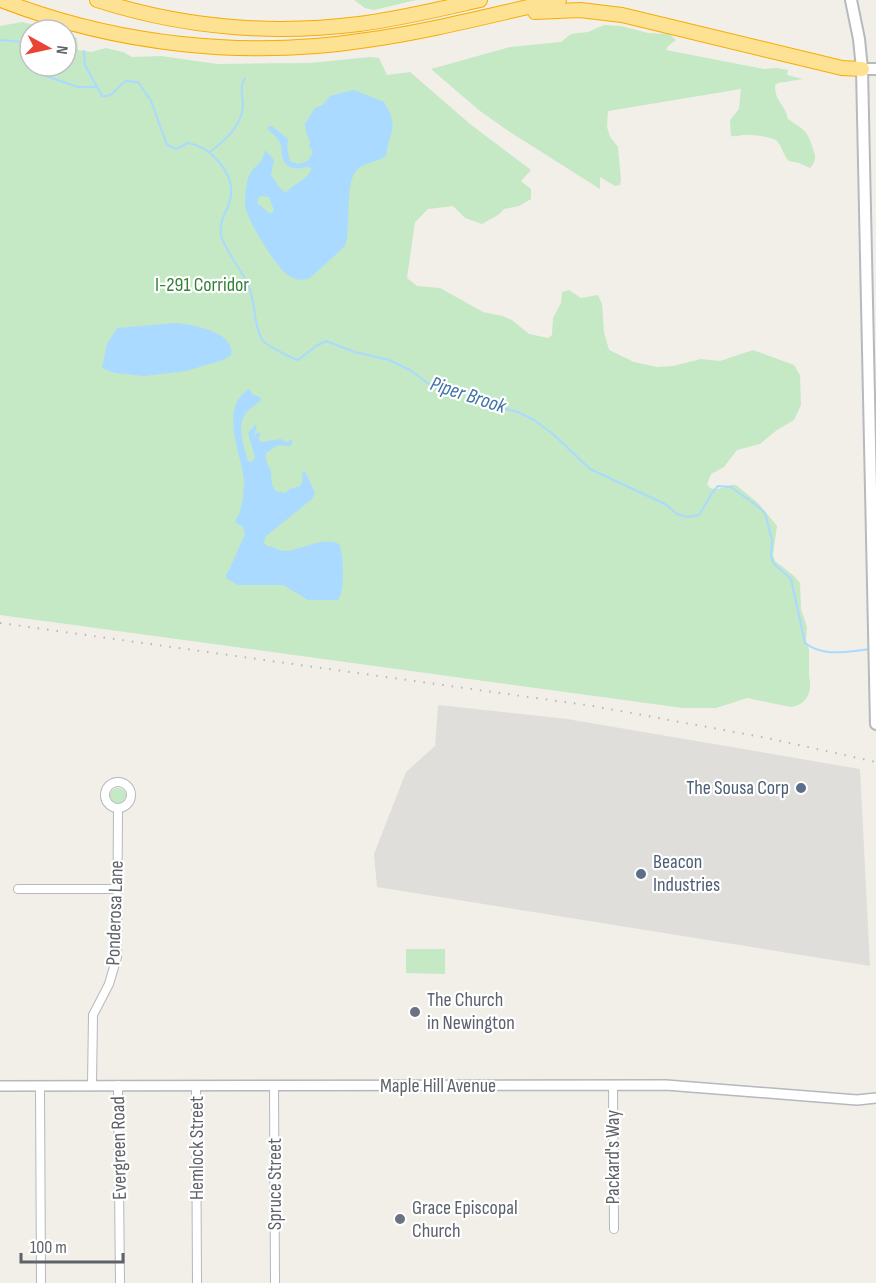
<svg xmlns="http://www.w3.org/2000/svg" width="876" height="1283" viewBox="0 0 876 1283" font-family="'Sofia Sans Condensed',sans-serif">
<style>
.industrial{fill:#e0deda}
.green{fill:#c5e8c5}
.water{fill:#aadaff;fill-rule:evenodd}
.lines{fill:none;stroke-linecap:round;stroke-linejoin:round}
.stream{stroke:#aadaff;stroke-width:2}
.minor-casing{stroke:#b5b8bc;stroke-width:10}
.tertiary-casing{stroke:#b5b8bc;stroke-width:12}
.secondary-casing{stroke:#b6babf;stroke-width:14}
.motorway-casing{stroke:#f9ab00;stroke-width:16}
.minor{stroke:#fff;stroke-width:8}
.tertiary{stroke:#fff;stroke-width:9}
.secondary{stroke:#fff;stroke-width:10}
.motorway{stroke:#fde293;stroke-width:14}
.rail{stroke:#b6b7b8;stroke-width:2;stroke-dasharray:1.5 8;stroke-linecap:butt}
.service-dot{fill:#5c6f8a;stroke:#fff;stroke-width:2}
.worship-dot{fill:#6b7280;stroke:#fff;stroke-width:2}
.labels{text-anchor:middle;dominant-baseline:central;stroke-width:4.5;stroke-linejoin:round;paint-order:stroke}
.park-label{font-size:20px;fill:#348238;stroke:#fff}
.service-label{font-size:20px;fill:#4e5e75;stroke:#fff;text-anchor:end}
.street-label{font-size:20px;fill:#5f6368;stroke:#fff}
.worship-label{font-size:20px;fill:#5b616d;stroke:#fff;text-anchor:start}
.water-label{font-size:21px;font-style:italic;fill:#4174aa;stroke:#fff}
</style>
<rect width="100%" height="100%" fill="#f1efe8"/>
<polygon class="industrial" points="438,705 567,719 860,769 870,966 377,887 374,854 406,772 435,746"/>
<g class="green">
<polygon points="354,0 416,0 374,10 365,8"/>
<path d="M 22,22 L 57,30 L 30,30 L 30,66 L 66,66 L 66,33 L 77,38 L 78,50 L 91,52 L 106,48 L 123,52 L 132,57 L 161,56 L 217,64 L 309,63 L 371,57 L 379,58 L 387,75 L 410,72 L 470,124 L 531,170 L 521,181 L 531,189 L 531,199 L 519,206 L 504,209 L 498,215 L 482,224 L 465,218 L 453,206 L 428,209 L 415,222 L 407,278 L 417,286 L 440,288 L 483,312 L 502,316 L 512,320 L 529,334 L 548,338 L 552,335 L 553,318 L 561,303 L 562,292 L 569,290 L 581,298 L 598,295 L 602,304 L 604,332 L 609,350 L 634,362 L 657,367 L 673,366 L 701,359 L 720,361 L 753,350 L 794,365 L 800,375 L 801,405 L 794,420 L 777,430 L 760,444 L 737,450 L 724,467 L 711,474 L 707,484 L 710,488 C 720,492 727,483 736,485 L 758,503 L 777,526 L 773,555 L 775,561 L 793,575 L 800,583 L 801,609 L 807,627 L 806,640 L 809,650 L 809,676 C 813,691 807,705 791,707 L 747,698 L 716,708 L 683,708 L 0,615 L 0,26 Z"/>
<path d="M 604,25 L 621,26 L 648,33 L 669,34 L 676,40 L 668,46 L 666,50 L 764,69 L 776,68 L 788,70 L 787,75 L 803,79 L 778,83 L 775,85 C 775,103 785,103 788,119 C 802,129 807,129 812,146 C 815,155 818,159 810,168 L 799,163 L 789,161 C 783,156 783,147 777,141 C 772,137 756,135 749,135 C 742,134 738,137 731,136 L 730,120 L 739,109 L 741,89 L 608,111 L 607,127 L 610,137 L 618,147 L 621,180 L 620,185 L 615,186 L 600,177 L 600,189 L 507,130 L 480,111 L 431,69 L 510,47 L 561,42 L 571,34 L 588,32 Z"/>
<circle cx="118" cy="796" r="8"/>
<polygon points="406,949 445,949 445,974 406,973"/>
</g>
<g class="water">
<path d="M 354,90 L 384,102 C 400,128 389,131 386,156 C 377,162 367,162 359,168 C 343,179 352,228 345,246 L 310,278 C 303,281 294,280 288,275 C 276,267 245,218 245,204 C 245,197 246,183 249,176 C 254,164 262,167 265,150 L 274,160 L 271,175 L 280,188 L 286,193 C 295,182 307,181 312,168 C 306,165 301,170 294,168 C 277,164 285,150 279,141 C 276,135 270,133 267,127 L 272,126 L 288,139 L 287,147 L 290,161 L 298,164 L 308,161 L 313,152 L 309,146 L 310,141 L 306,133 L 305,124 L 315,108 L 323,105 L 330,96 ZM 260,196 L 269,197 L 274,210 L 272,213 L 269,213 L 257,203 Z"/>
<path d="M 174,323 C 191,324 236,332 231,355 L 223,360 L 186,371 L 144,376 L 115,373 L 102,368 L 107,344 L 117,328 Z"/>
<path d="M 249,389 L 253,395 L 260,397 L 261,400 C 256,405 250,408 246,413 C 236,424 244,449 248,461 L 252,462 L 255,457 L 248,433 L 255,425 L 257,426 L 254,437 L 257,433 L 261,433 L 258,438 L 261,442 L 281,439 L 286,442 L 291,440 L 293,442 L 290,446 L 278,445 L 266,453 C 264,462 270,465 271,472 C 272,480 270,484 276,491 L 285,493 L 290,489 L 300,486 L 303,480 L 302,473 L 305,471 L 315,493 L 312,499 L 265,537 L 264,543 L 267,546 C 274,546 278,551 285,551 C 302,550 323,536 339,544 C 344,553 345,592 338,600 L 308,600 L 283,585 L 238,585 L 226,578 L 226,575 L 230,568 L 245,534 L 243,527 L 235,522 C 242,511 244,495 244,481 C 242,455 218,408 249,389 Z"/>
</g>
<g class="lines">
<g class="stream">
<path d="M 0,40 L 22,42 L 26,45 C 26,56 26,66 37,73 L 78,87 L 97,87"/>
<path d="M 84,51 L 85,65 L 102,96 C 114,98 117,86 126,81 L 138,82 L 151,101 L 167,145 L 176,149 L 188,143 C 209,146 234,172 231,195 C 230,209 218,220 221,235 C 224,250 243,271 249,287 C 256,304 253,325 263,341 C 266,345 293,359 298,360 L 316,346 L 326,341 L 355,352 L 389,360 L 410,370 L 429,384 L 461,389 L 494,406 L 518,412 L 534,420 L 553,434 L 590,469 L 665,504 L 677,514 L 687,517 L 699,515 L 712,493 L 718,486 L 731,487 L 756,505 L 765,513 L 772,540 L 771,557 L 774,564 L 791,579 L 805,643 C 824,658 849,651 872,649"/>
<path d="M 210,152 C 224,141 242,126 243,106 C 243,96 239,87 245,78"/>
</g>
<defs>
<g id="minor">
<circle cx="118" cy="795" r="13"/>
<polyline points="18,889 117,889"/>
<polyline points="92,1085 93,1015 109,984 117,957 118,808"/>
<polyline points="118,1085 120,1283"/>
<polyline points="274,1085 275,1283"/>
<polyline points="40,1086 41,1283"/>
<polyline points="196,1086 197,1283"/>
<polyline points="613,1086 614,1229"/>
</g>
<polyline id="tertiary" points="0,1086 666,1085 857,1100 876,1098"/>
<g id="secondary">
<polyline points="851,0 859,39 862,69 876,724"/>
<polyline points="862,69 876,69"/>
</g>
<g id="motorway">
<path d="M 1,0 C 116,45 245,59 367,40 C 432,31 495,14 559,0"/>
<path d="M 97,0 C 181,27 271,35 359,24 C 399,19 440,9 480,0"/>
<polyline points="535,12 580,10 622,15 842,68 862,69"/>
</g>
</defs>
<use href="#minor" class="minor-casing"/>
<use href="#tertiary" class="tertiary-casing"/>
<use href="#secondary" class="secondary-casing"/>
<use href="#motorway" class="motorway-casing"/>
<use href="#minor" class="minor"/>
<use href="#tertiary" class="tertiary"/>
<use href="#secondary" class="secondary"/>
<use href="#motorway" class="motorway"/>
<polyline class="rail" points="0,623 593,706 767,738 876,762"/>
</g>
<g class="service-dot">
<circle cx="801" cy="788" r="6"/>
<circle cx="641" cy="874" r="6"/>
</g>
<g class="worship-dot">
<circle cx="415" cy="1012" r="6"/>
<circle cx="400" cy="1219" r="6"/>
</g>
<g class="labels">
<g class="park-label">
<text x="202" y="285">I-291 Corridor</text>
</g>
<g class="service-label">
<text x="789" y="788">The Sousa Corp</text>
<text x="653" y="862" text-anchor="start">Beacon<tspan x="653" dy="23">Industries</tspan></text>
</g>
<g class="street-label">
<text transform="translate(115 913) rotate(-88)">Ponderosa Lane</text>
<text x="438" y="1086">Maple Hill Avenue</text>
<text transform="translate(119 1148) rotate(-91)">Evergreen Road</text>
<text transform="translate(197 1148) rotate(-90)">Hemlock Street</text>
<text transform="translate(613 1157) rotate(-90)">Packard's Way</text>
<text transform="translate(275 1184) rotate(-90)">Spruce Street</text>
</g>
<g class="worship-label">
<text x="427" y="1000">The Church<tspan x="427" dy="23">in Newington</tspan></text>
<text x="412" y="1208">Grace Episcopal<tspan x="412" dy="23">Church</tspan></text>
</g>
<g class="water-label">
<text transform="translate(468 395) rotate(18)">Piper Brook</text>
</g>
</g>
<g transform="translate(48 48) rotate(98)"><circle r="28" fill="#ffffff" stroke="#bfc1c3" stroke-width="1.5"/>
<path d="M0-4.5L10 22L0 15L-10 22Z" fill="#ea4335"/>
<text y="-9" font-size="16" font-weight="bold" text-anchor="middle" fill="#5f6368">N</text>
</g>
<path d="M21 1253v9h102v-9" fill="none" stroke="#5f6368" stroke-width="3"/>
<text x="30" y="1253" font-size="18" fill="#5f6368" stroke="#ffffff" stroke-width="4.5" paint-order="stroke">100 m</text>
</svg>
